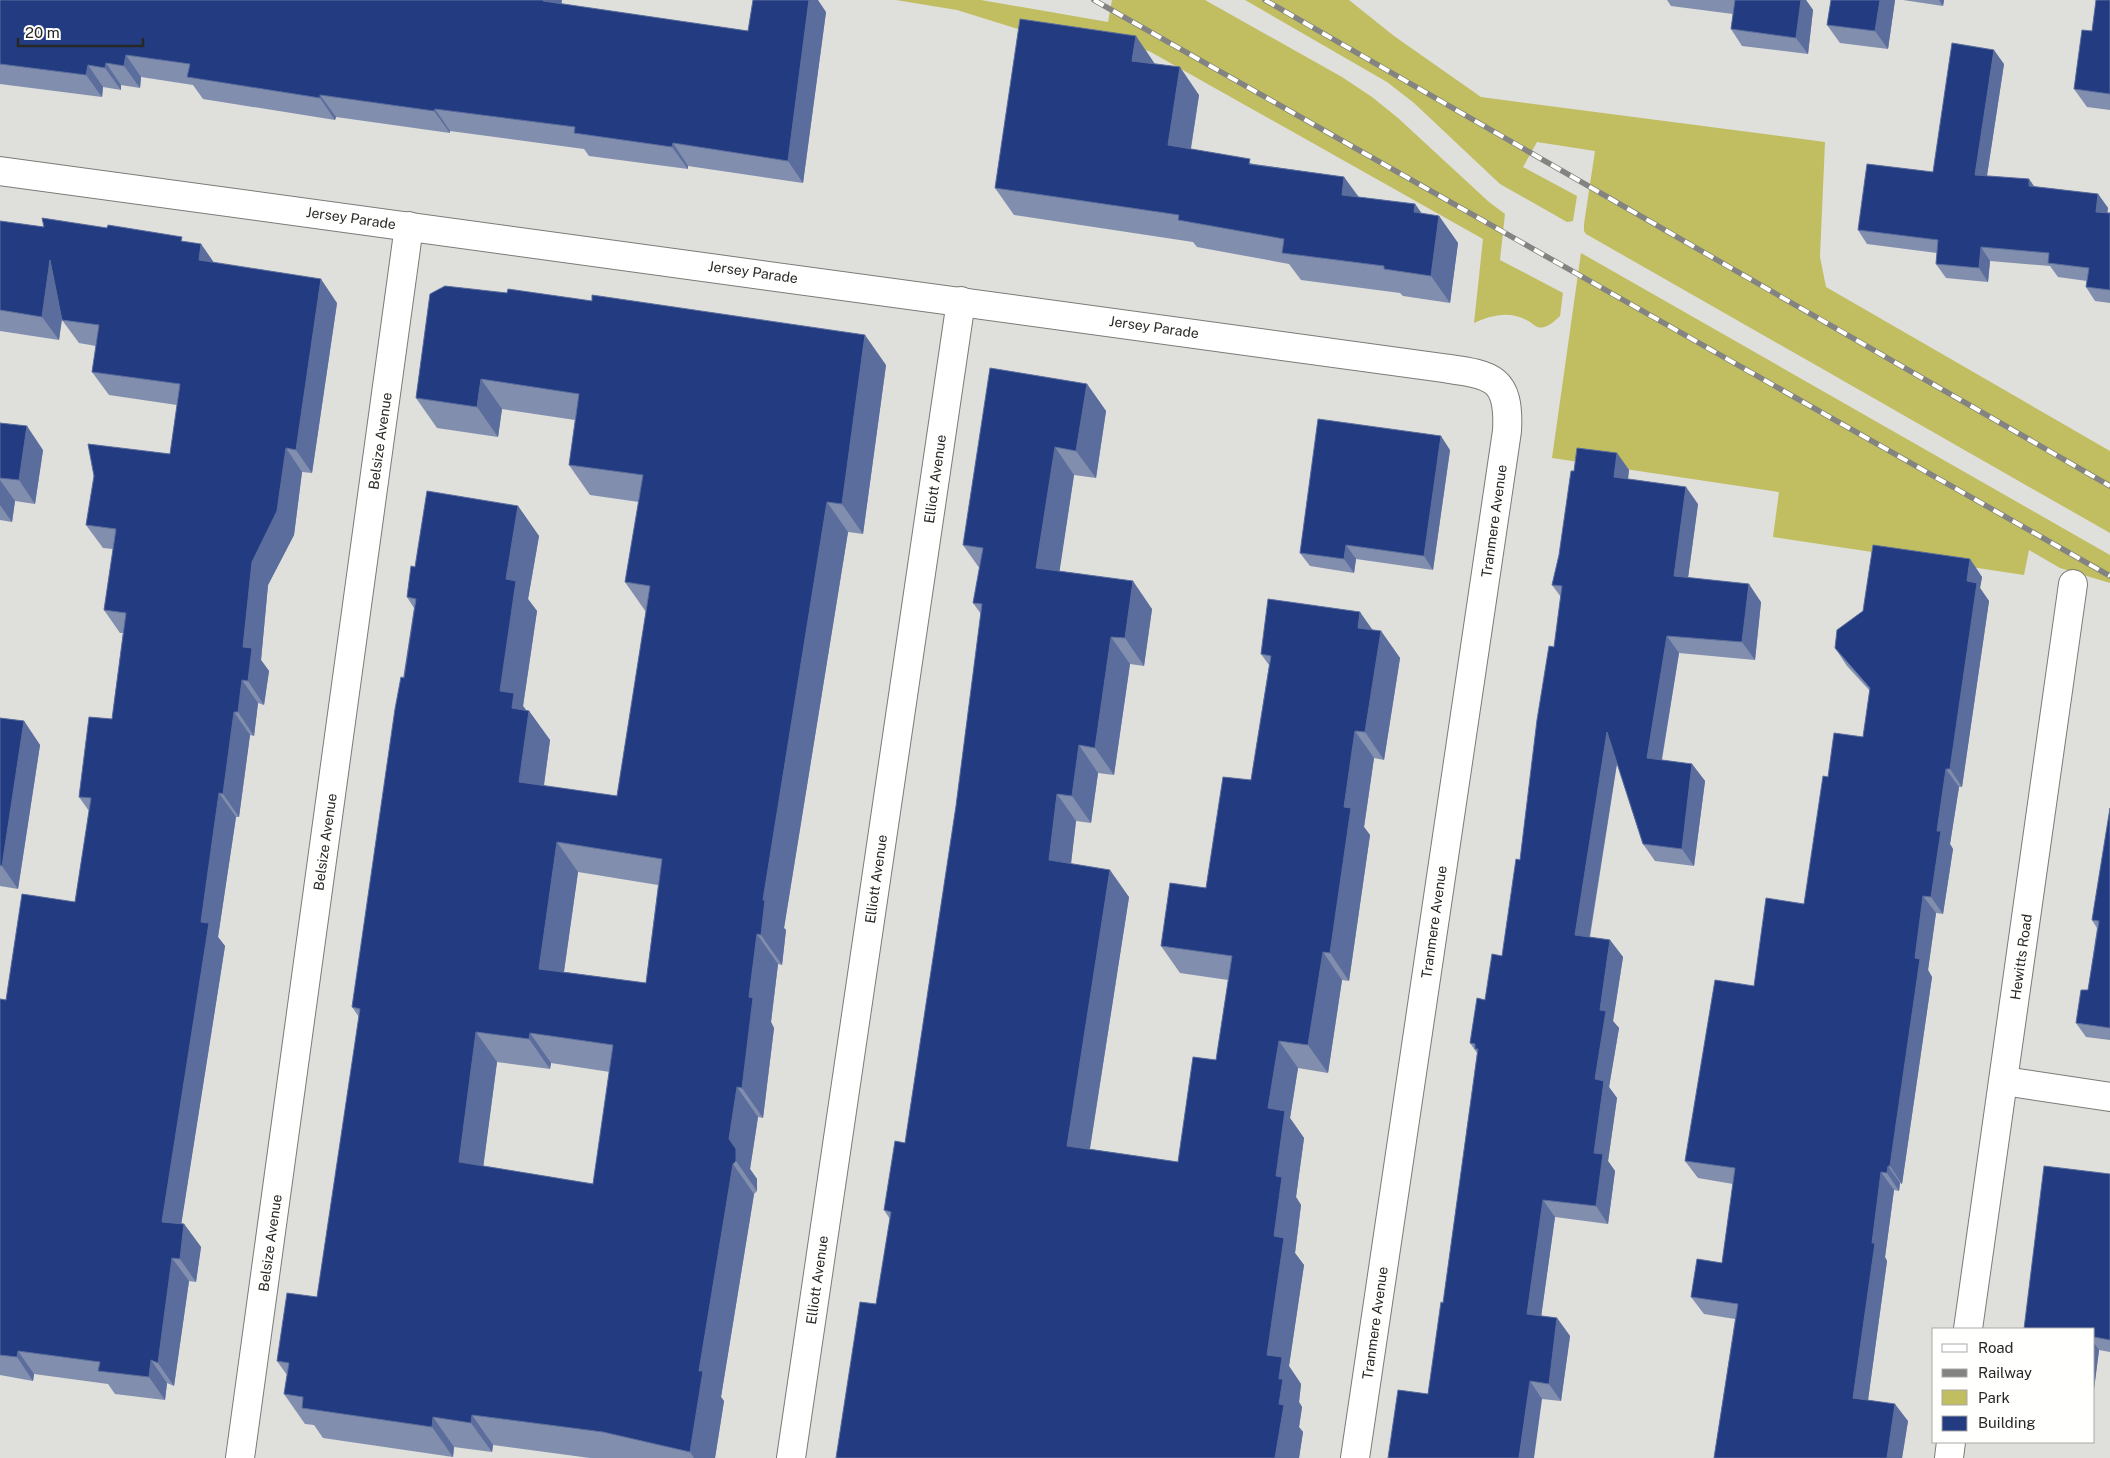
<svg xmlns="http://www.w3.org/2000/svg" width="2110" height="1458" viewBox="0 0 2110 1458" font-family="'Public Sans',sans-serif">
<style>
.green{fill:#c1bd61}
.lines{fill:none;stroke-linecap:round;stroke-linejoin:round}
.minor-casing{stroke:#7a7a77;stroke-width:30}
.minor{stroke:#fff;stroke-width:28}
.rail-casing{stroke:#838381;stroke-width:5.5}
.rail{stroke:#fffffe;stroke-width:4;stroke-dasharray:11;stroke-linecap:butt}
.wall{fill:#818eae;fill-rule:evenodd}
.shaded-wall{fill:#5b6d9c}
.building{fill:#233c81;stroke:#5b6d9c;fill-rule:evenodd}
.labels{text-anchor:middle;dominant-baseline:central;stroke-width:5;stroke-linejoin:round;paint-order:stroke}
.street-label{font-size:14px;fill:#272726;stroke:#fffffe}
</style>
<rect width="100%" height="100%" fill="#dfdfdc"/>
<g class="green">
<path d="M 896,0 L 981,0 L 1108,22 L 1112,0 L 1205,0 L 1342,77 L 1372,97 L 1398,118 L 1489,202 L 1505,214 L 1500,260 L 1563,293 L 1560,316 C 1556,320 1549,326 1544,327 C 1537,329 1535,325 1530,322 C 1511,310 1492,315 1474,323 L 1483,239 L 1149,51 L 1031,33 L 957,10 Z"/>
<polygon points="1245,0 1349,0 1394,36 1481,97 1825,142 1820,257 1826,287 2110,451 2110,533 1586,234 1584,231 1584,224 1595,151 1537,142 1523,167 1577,196 1573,221 1567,222 1500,184 1414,103 1387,82"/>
<polygon points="1581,253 2110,555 2110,583 2060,568 2029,550 2024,575 1773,537 1779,492 1552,458"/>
</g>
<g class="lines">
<defs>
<g id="minor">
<path d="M 0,171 L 1443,368 C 1491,375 1510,376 1507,431 L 1355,1458"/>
<polyline points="2004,1081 2110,1097"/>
<polyline points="1968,1329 2073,584"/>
<polyline points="240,1458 409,226"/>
<polyline points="791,1458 961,301"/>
<polyline points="1949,1458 1951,1442"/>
</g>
</defs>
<use href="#minor" class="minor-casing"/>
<use href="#minor" class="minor"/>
<defs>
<g id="rail">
<polyline points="1094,0 2110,576"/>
<polyline points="1265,0 2110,486"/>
</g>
</defs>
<use href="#rail" class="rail-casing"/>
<use href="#rail" class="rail"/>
</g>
<g class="wall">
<polygon points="0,0 561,4 748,31 826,12 803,183 688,166 688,169 589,156 584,149 450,131 450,133 336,117 335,120 203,99 193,85 141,77 140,88 121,85 121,90 103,87 102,97 0,84"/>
<polygon points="1667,0 1806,0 1813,10 1808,54 1742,46 1731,29 1733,14 1671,6"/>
<polygon points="1831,0 1895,0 1888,49 1840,43 1827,25"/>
<polygon points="1903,0 1944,0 1943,6"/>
<polygon points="2110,0 2110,110 2087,107 2074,89 2092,31"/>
<polygon points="1155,64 1199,95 1191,149 1254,164 1344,177 1359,197 1415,204 1422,214 1439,216 1458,243 1450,303 1403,296 1400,293 1301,280 1289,264 1197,247 1193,242 1014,215 995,188"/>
<polygon points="2004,64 1987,176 2035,187 2098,194 2108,208 2107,213 2110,213 2110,303 2095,301 2086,287 2087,281 2058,277 2050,266 1990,261 1988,282 1946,278 1936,264 1937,253 1867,244 1858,230 1933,172"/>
<polygon points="0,221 44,227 201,244 214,263 337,303 312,473 302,472 294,535 268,585 261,660 269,671 264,705 258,703 254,736 250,735 239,817 236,817 218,937 225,946 181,1224 184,1224 201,1247 196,1282 189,1281 174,1386 167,1383 165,1400 115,1394 108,1384 34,1374 33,1381 0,1375 0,999 6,1000 75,902 89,811 79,797 112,719 123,633 120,633 104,610 113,549 103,548 86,525 170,454 177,405 109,395 92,372 96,346 79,343 62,320 62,317 59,340 0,331"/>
<path d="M 430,294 L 886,365 L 863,534 L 848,532 L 784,928 L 786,930 L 782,965 L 778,964 L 771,1022 L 774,1028 L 763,1118 L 758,1117 L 750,1169 L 757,1179 L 757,1191 L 754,1194 L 721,1397 L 724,1401 L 715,1458 L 590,1458 L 493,1445 L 492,1452 L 454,1447 L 453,1457 L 323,1438 L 314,1425 L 305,1424 L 284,1394 L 287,1375 L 277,1361 L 317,1297 L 359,1017 L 352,1007 L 414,608 L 407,597 L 415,567 L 518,506 L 539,536 L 528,599 L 537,611 L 523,706 L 526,710 L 529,711 L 550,740 L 544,786 L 617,796 L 646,612 L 625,582 L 639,502 L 590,495 L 569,465 L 575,420 L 502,409 L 498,437 L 437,428 L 416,398 ZM 578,872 L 658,885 L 646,983 L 564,972 ZM 497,1062 L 550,1069 L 551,1063 L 610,1072 L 593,1184 L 483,1166 Z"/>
<polygon points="1087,384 1106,411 1096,478 1074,475 1059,571 1152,609 1144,666 1130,664 1114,775 1098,773 1091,823 1076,821 1071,864 1129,897 1090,1149 1178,1162 1216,1060 1228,980 1180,973 1161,946 1206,888 1251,780 1269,665 1261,654 1373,630 1381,631 1400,658 1384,760 1374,758 1364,827 1370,835 1349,981 1342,980 1328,1073 1298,1068 1290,1118 1304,1138 1296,1197 1301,1205 1295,1253 1304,1265 1289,1366 1301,1384 1299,1402 1302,1407 1299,1427 1303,1432 1299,1458 836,1458 876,1304 890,1219 884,1210 905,1143 956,806 981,614 973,603 980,569 963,545"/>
<polygon points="0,423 43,450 35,504 15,501 12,522 0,520"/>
<polygon points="1450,450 1433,570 1356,559 1354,573 1310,566 1300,553"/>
<polygon points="1617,453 1629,470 1628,479 1698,504 1688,577 1761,602 1755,660 1679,653 1662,760 1692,764 1705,781 1694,866 1655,861 1643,844 1617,764 1590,937 1610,940 1623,957 1613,1021 1619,1028 1609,1087 1617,1098 1608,1161 1615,1171 1608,1224 1555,1217 1541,1316 1557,1318 1570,1336 1561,1401 1542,1399 1428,1394 1443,1303 1477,1053 1470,1043 1485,1000 1502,956 1520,860 1554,647 1561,597 1552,585 1559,555 1574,471"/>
<polygon points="1970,559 1982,577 1980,588 1989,601 1962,787 1959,787 1950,844 1953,849 1943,914 1936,913 1928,970 1932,977 1902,1184 1900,1183 1899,1191 1894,1190 1885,1257 1887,1261 1868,1400 1908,1421 1902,1458 1714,1458 1735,1319 1704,1314 1691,1297 1722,1263 1733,1184 1698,1178 1685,1161 1754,986 1804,904 1828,777 1863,737 1870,691 1847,666 1835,648"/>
<polygon points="0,718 24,721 40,745 18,889 0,886"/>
<polygon points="2110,808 2110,1040 2086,1037 2076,1023 2088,990 2097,928 2092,920"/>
<polygon points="2110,1174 2110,1352 2099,1350 2094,1389 2094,1329"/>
</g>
<g class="shaded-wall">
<polygon points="543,0 562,0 559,23 543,1"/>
<polygon points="809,0 818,0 826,12 803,183 788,161"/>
<polygon points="1801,0 1806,0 1813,10 1808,54 1796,38"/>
<polygon points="1880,0 1895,0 1888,49 1875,31"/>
<polygon points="1939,0 1944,0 1943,6"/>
<polygon points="1136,36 1155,64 1132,61"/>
<polygon points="1994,50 2004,64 1985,188 1975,175"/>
<polygon points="126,55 141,77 140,88 124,66"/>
<polygon points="106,63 121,85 121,90 105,68"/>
<polygon points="88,65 103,87 102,97 86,75"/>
<polygon points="1180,67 1199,95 1187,172 1168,145"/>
<polygon points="320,95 336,117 335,120 320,98"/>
<polygon points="435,109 450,131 450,133 434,111"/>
<polygon points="673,143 688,166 688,169 672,147"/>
<polygon points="1344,177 1363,204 1342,195"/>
<polygon points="2029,179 2039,193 2029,186"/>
<polygon points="2098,194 2108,208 2105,225 2096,212"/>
<polygon points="1415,204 1434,231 1414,212"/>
<polygon points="1439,216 1458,243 1450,303 1431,276"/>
<polygon points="201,244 217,267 199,260"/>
<polygon points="1981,247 1990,261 1988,282 1979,268"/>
<polygon points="50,260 67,284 59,340 42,317"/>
<polygon points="321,279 337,303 312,473 296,450"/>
<polygon points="865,335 886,365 863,534 842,504"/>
<polygon points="481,379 502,409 498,437 477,407"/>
<polygon points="1087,384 1106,411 1096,478 1076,451"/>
<polygon points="27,426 43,450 35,504 19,480"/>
<polygon points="1441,436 1450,450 1433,570 1424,556"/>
<polygon points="1055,447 1074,475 1056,595 1036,568"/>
<polygon points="286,448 302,472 294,535 268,585 261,660 269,671 264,705 248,681 243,647 252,562"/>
<polygon points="1617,453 1629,470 1626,495 1614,477"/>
<polygon points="0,480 15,501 12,522 0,505"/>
<polygon points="1686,487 1698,504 1686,593 1674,576"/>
<polygon points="827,502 848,532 784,928 786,930 782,965 761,935 763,900"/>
<polygon points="518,506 539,536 528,599 537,611 523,706 529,714 529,711 550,740 540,812 519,782 500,691 506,579"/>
<polygon points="1346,545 1356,559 1354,573 1344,559"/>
<polygon points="1970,559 1982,577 1980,588 1989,601 1962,787 1950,769 1967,581"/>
<polygon points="1133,581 1152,609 1144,666 1125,638"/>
<polygon points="1749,584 1761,602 1755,660 1742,642"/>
<polygon points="1360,612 1379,639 1381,631 1400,658 1384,760 1365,732 1358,628"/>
<polygon points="1667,636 1679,653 1659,775 1647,758"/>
<polygon points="1111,637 1130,664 1114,775 1095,748"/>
<polygon points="242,680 258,703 254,736 238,712"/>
<polygon points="234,712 250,735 239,817 223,794"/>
<polygon points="24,721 40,745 18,889 2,866"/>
<polygon points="1355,731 1374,758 1364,827 1370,835 1349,981 1330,953 1344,807"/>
<polygon points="1607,732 1619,750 1587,952 1575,935"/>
<polygon points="1079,745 1098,773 1091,823 1072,796"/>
<polygon points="1692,764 1705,781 1694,866 1682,849"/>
<polygon points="1946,769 1959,787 1950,844 1953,849 1943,914 1931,897 1937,831"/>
<polygon points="219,793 236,817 218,937 225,946 178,1245 162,1222 201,922"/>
<polygon points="1057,794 1076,821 1068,888 1049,860"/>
<polygon points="557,842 578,872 560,999 539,969"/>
<polygon points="1110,870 1129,897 1086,1173 1067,1146"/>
<polygon points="1923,896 1936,913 1928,970 1932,977 1902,1184 1890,1166 1915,958"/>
<polygon points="757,934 778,964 771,1022 774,1028 763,1118 742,1088 749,997"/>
<polygon points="1610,940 1623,957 1613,1021 1619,1028 1609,1087 1617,1098 1608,1161 1615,1171 1608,1224 1596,1206 1594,1153 1595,1079 1600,1010"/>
<polygon points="1323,952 1342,980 1328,1073 1308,1045"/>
<polygon points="476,1032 497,1062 480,1192 459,1162"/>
<polygon points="530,1033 551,1063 550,1069 529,1039"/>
<polygon points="1279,1041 1298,1068 1290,1118 1304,1138 1296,1197 1301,1205 1295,1253 1304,1265 1289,1366 1301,1384 1299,1402 1302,1407 1299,1427 1303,1432 1299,1458 1275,1458 1279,1404 1279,1379 1267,1355 1274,1236 1276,1176 1268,1108"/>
<polygon points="737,1087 758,1117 750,1169 757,1179 757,1191 736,1161 729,1139"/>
<polygon points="733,1164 754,1194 721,1397 724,1401 715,1458 694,1458 690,1452 699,1371"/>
<polygon points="1888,1166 1900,1183 1899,1191 1887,1173"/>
<polygon points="1881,1172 1894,1190 1885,1257 1887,1261 1866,1415 1853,1398 1872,1243"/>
<polygon points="1543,1200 1555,1217 1539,1332 1527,1314"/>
<polygon points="184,1224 201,1247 196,1282 180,1259"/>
<polygon points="172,1258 189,1281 174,1386 158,1363"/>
<polygon points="1557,1318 1570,1336 1561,1401 1549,1384"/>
<polygon points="2094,1343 2099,1350 2094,1389"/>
<polygon points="18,1351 34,1374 33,1381 17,1357"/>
<polygon points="151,1360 167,1383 165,1400 149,1377"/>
<polygon points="1530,1381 1542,1399 1534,1458 1519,1458"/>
<polygon points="1895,1404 1908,1421 1902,1458 1887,1458"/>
<polygon points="472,1415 493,1445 492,1452 471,1423"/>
<polygon points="433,1417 454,1447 453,1457 432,1427"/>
</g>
<g class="building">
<polygon points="0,0 543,0 543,1 748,31 753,0 809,0 788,161 673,143 672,147 574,133 575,127 435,109 434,111 320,95 320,98 187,77 190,64 126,55 124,66 106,63 105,68 88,65 86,75 0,64"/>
<polygon points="1735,0 1801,0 1796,38 1731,29"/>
<polygon points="1831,0 1880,0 1875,31 1827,25"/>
<polygon points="2096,0 2110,0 2110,94 2074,89 2082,30 2092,31"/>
<polygon points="1020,19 1136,36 1132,61 1180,67 1168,145 1250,159 1249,164 1344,177 1342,195 1415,204 1414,212 1439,216 1431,276 1384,269 1384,266 1282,253 1284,239 1178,220 1179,215 995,188"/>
<polygon points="1952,43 1994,50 1975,175 2029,179 2029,186 2098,194 2096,212 2110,213 2110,290 2086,287 2089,268 2048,263 2049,253 1981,247 1979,268 1936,264 1938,240 1858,230 1867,164 1933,172"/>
<polygon points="42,218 107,228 108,225 182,237 181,241 201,244 199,260 321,279 296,450 286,448 277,511 252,562 243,647 252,648 248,681 242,680 238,712 234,712 223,794 219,793 201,922 209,923 162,1222 184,1224 180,1259 172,1258 158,1363 151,1360 149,1377 98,1371 100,1362 18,1351 17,1357 0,1355 0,999 6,1000 22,894 75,902 91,798 79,797 89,717 112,719 126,613 104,610 116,529 86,525 94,476 88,444 170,454 180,384 92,372 99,325 62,320 50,260 42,317 0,310 0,221 44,227"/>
<path d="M 445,286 L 507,293 L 508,289 L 592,301 L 592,295 L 865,335 L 842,504 L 827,502 L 763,900 L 765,900 L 761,935 L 757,934 L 749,997 L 753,998 L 742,1088 L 737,1087 L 729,1139 L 736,1149 L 736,1161 L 733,1164 L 699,1371 L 703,1371 L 690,1452 L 603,1432 L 472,1415 L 471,1423 L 433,1417 L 432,1427 L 302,1408 L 303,1397 L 284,1394 L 289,1363 L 277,1361 L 287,1293 L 317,1297 L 360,1009 L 352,1007 L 395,709 L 401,677 L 404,678 L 416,599 L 407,597 L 411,566 L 415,567 L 427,491 L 518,506 L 506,579 L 516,581 L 500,691 L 514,693 L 512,708 L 529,711 L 519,782 L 617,796 L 650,586 L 625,582 L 643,475 L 569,465 L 579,394 L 481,379 L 477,407 L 416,398 L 430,294 ZM 557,842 L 662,859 L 646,983 L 539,969 ZM 476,1032 L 529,1039 L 530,1033 L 613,1045 L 593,1184 L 459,1162 Z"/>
<polygon points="990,368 1087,384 1076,451 1055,447 1036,568 1133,581 1125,638 1111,637 1095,748 1079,745 1072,796 1057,794 1049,860 1110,870 1067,1146 1178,1162 1193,1057 1216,1060 1232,956 1161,946 1170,883 1206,888 1223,777 1251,780 1271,656 1261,654 1268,599 1360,612 1358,628 1381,631 1365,732 1355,731 1344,807 1351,808 1330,953 1323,952 1308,1045 1279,1041 1268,1108 1285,1111 1276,1176 1282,1177 1274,1236 1284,1238 1267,1355 1282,1357 1279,1379 1283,1379 1279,1404 1284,1405 1275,1458 836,1458 860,1302 876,1304 891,1212 884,1210 895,1141 905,1143 956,806 982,604 973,603 983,548 963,545"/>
<polygon points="1318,419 1441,436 1424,556 1346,545 1344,559 1300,553"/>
<polygon points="0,423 27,426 19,480 0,478"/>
<polygon points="1577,448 1617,453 1614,477 1686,487 1674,576 1749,584 1742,642 1667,636 1647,758 1692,764 1682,849 1643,844 1607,732 1575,935 1610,940 1600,1010 1606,1011 1595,1079 1604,1081 1594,1153 1603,1154 1596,1206 1543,1200 1527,1314 1557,1318 1549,1384 1530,1381 1519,1458 1388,1458 1398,1390 1428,1394 1441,1302 1443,1303 1478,1049 1475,1049 1475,1044 1470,1043 1477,998 1485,1000 1492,954 1502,956 1516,859 1520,860 1537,720 1549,646 1554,647 1562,586 1552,585 1559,555 1571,471 1574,471"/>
<polygon points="1873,545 1970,559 1967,581 1977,583 1950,769 1946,769 1937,831 1941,831 1931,897 1923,896 1915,958 1920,959 1890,1166 1888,1166 1887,1173 1881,1172 1872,1243 1875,1243 1853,1398 1895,1404 1887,1458 1714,1458 1738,1304 1691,1297 1697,1259 1722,1263 1735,1168 1685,1161 1715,980 1754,986 1766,898 1804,904 1823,776 1828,777 1834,733 1863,737 1870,688 1835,648 1837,630 1863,611"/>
<polygon points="0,718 24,721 2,866 0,865"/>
<polygon points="2110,808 2110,1028 2076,1023 2081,990 2088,990 2099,921 2092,920"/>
<polygon points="2044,1166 2110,1174 2110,1340 2094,1337 2094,1329 2024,1329"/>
</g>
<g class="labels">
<g class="street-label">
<text transform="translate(351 218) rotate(8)">Jersey Parade</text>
<text transform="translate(753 272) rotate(8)">Jersey Parade</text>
<text transform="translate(1154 327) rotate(8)">Jersey Parade</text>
<text transform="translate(380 441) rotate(-82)">Belsize Avenue</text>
<text transform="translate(935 479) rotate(-82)">Elliott Avenue</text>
<text transform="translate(1494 521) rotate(-82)">Tranmere Avenue</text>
<text transform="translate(325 842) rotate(-82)">Belsize Avenue</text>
<text transform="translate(876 879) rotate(-82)">Elliott Avenue</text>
<text transform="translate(1434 922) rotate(-82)">Tranmere Avenue</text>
<text transform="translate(2021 957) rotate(-82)">Hewitts Road</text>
<text transform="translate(270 1243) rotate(-82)">Belsize Avenue</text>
<text transform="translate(817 1280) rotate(-82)">Elliott Avenue</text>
<text transform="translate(1375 1323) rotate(-82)">Tranmere Avenue</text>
</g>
</g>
<rect x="1932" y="1328" width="162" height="115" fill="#fffffe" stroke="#a9a9a8"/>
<rect x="1942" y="1344" width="25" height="8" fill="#ffffff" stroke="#a9a9a8"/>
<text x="1978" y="1353" font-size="15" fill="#272726">Road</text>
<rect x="1942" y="1369" width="25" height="8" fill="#838381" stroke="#a9a9a8"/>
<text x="1978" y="1378" font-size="15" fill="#272726">Railway</text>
<rect x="1942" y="1390" width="25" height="15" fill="#c1bd61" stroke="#a9a9a8"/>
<text x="1978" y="1403" font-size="15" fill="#272726">Park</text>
<rect x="1942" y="1416" width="25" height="15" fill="#233c81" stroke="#a9a9a8"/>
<text x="1978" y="1428" font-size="15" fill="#272726">Building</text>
<path d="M18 38v8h125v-8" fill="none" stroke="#272726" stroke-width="2.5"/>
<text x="25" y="38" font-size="15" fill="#272726" stroke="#fffffe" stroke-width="4" paint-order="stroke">20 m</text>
</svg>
